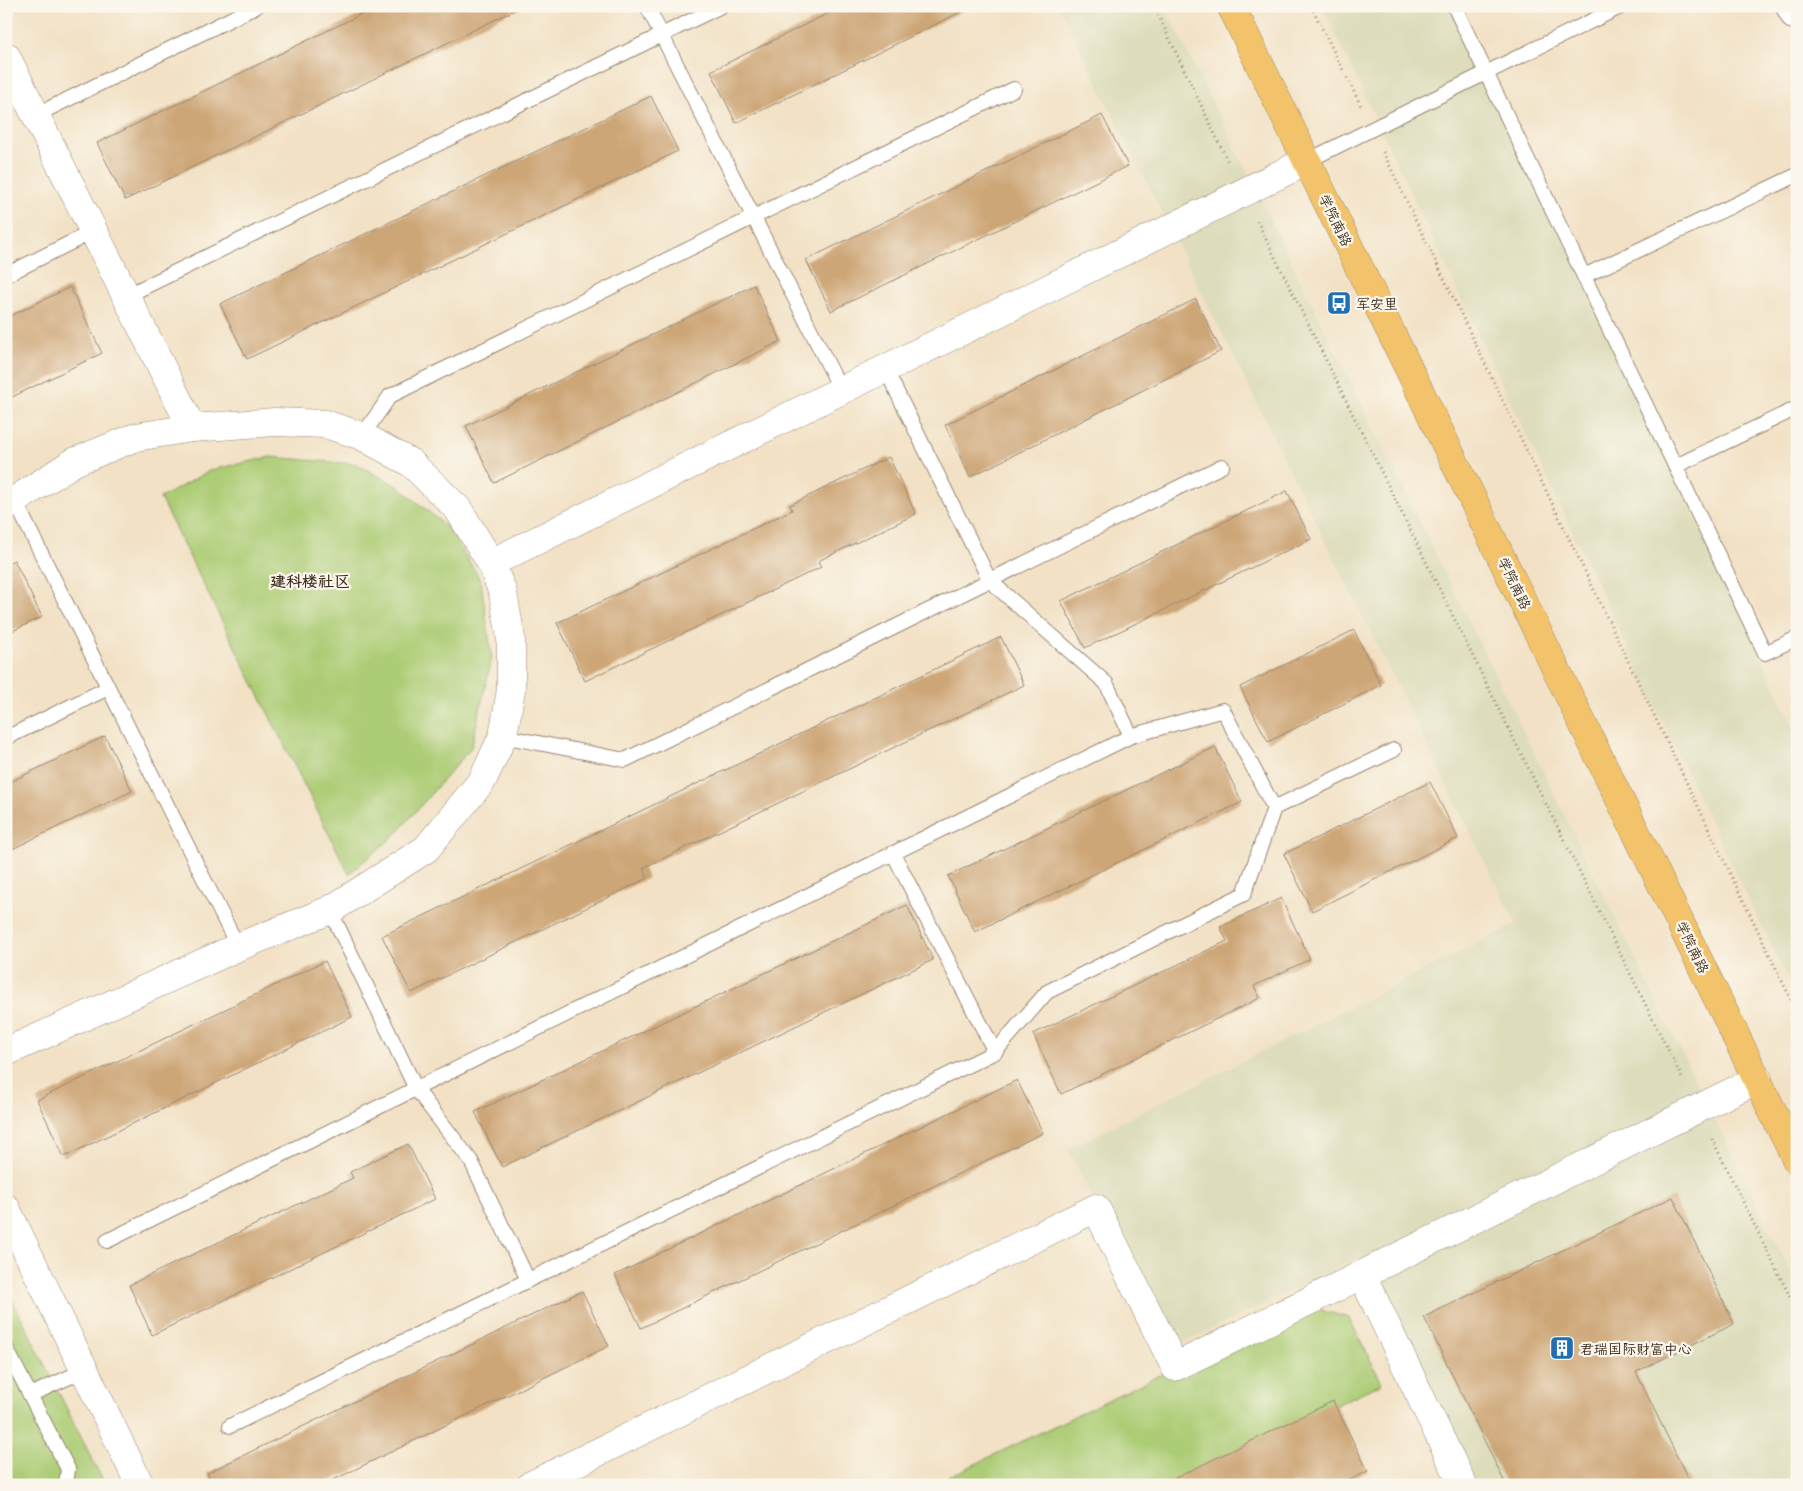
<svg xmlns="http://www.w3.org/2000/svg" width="1803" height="1491" viewBox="0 0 1803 1491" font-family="'Playpen Sans','LXGW WenKai TC',sans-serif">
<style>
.built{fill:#ddddbc}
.green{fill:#accc74;stroke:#747b49}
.building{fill:#cda677}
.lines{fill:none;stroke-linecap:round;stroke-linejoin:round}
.lane-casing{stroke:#968672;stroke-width:16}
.street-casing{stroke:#968672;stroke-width:29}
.primary-casing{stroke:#968672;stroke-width:29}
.path{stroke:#968672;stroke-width:3;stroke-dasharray:1 4;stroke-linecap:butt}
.lane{stroke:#fff;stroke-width:14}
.street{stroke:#fff;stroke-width:28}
.primary{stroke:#f2c36a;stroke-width:28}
.labels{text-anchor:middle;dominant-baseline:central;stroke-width:4.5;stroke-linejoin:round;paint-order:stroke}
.street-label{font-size:14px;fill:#3b2a1e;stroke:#fbf7ec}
.poi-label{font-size:14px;fill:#3b2a1e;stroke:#fbf7ec;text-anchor:start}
.quarter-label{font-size:16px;font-weight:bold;fill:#3b2a1e;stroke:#fbf7ec}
</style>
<rect width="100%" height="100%" fill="#fbf7ec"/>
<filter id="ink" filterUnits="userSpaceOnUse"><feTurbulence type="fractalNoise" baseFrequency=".02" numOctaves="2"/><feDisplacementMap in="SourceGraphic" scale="10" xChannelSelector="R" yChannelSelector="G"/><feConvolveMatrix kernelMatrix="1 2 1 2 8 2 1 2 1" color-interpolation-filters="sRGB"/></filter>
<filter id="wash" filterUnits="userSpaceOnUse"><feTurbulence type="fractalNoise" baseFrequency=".0096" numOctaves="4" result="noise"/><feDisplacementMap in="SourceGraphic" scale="20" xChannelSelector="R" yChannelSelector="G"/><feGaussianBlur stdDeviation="1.12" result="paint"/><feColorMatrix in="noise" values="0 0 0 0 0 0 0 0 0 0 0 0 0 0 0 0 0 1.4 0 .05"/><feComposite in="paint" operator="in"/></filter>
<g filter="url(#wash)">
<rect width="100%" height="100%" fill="#f2e1c5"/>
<g class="built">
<polygon points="1059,6 1165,6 1797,1286 1797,1485 1473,1485 1361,1256 1167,1351 1068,1149 1516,924"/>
<polygon points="1322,6 1453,6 1797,733 1797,998 1715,831"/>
</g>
<g class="green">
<polygon points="270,457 356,464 399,487 448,528 481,581 492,658 471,748 395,835 349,874 160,498 211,470"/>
<polygon points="6,1287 105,1485 6,1485"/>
<polygon points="1304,1305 1349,1318 1382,1383 1169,1485 932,1485"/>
</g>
<g id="blocks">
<g class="building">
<polygon points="378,6 523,6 125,200 97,143"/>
<polygon points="843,6 973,6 736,123 711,71"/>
<polygon points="651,96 678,151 247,359 220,304"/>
<polygon points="1102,115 1128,166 831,311 806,260"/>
<polygon points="754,285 781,341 494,483 466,426"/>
<polygon points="70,287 102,353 6,400 6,318"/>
<polygon points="1196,299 1221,351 970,477 945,425"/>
<polygon points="889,457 916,514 818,561 821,567 585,681 557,623 792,510 790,505"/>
<polygon points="1287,491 1311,539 1085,648 1061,601"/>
<polygon points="14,560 42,617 6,634 6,564"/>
<polygon points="1354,630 1381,685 1268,742 1240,687"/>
<polygon points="1001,637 1024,685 643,868 648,878 411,993 382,936"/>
<polygon points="105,736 132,791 6,852 6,784"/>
<polygon points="1215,747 1242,802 975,932 948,876"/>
<polygon points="1430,782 1458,838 1312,911 1284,854"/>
<polygon points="1281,898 1310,959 1254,986 1260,998 1061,1094 1033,1034 1227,941 1220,927"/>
<polygon points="907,905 933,960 502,1167 475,1112"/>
<polygon points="325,961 352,1017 64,1157 37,1100"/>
<polygon points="1017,1080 1043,1133 641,1328 615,1275"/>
<polygon points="408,1144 435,1199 152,1335 129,1285 353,1178 350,1172"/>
<polygon points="1673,1197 1734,1324 1636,1372 1691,1485 1506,1485 1424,1317"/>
<polygon points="582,1291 609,1346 323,1485 213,1485 207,1473"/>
<polygon points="1333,1401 1368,1471 1340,1485 1161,1485"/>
</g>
</g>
</g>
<g filter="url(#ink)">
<use href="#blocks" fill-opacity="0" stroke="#968672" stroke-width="1"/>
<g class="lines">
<defs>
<g id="lane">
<polyline points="647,6 841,390"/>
<polyline points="1454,6 1765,653 1797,638"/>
<polyline points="1782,6 1790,21 1797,22"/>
<polyline points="36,115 257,6"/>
<polyline points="1307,161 1622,6"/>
<polyline points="6,275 94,231"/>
<polyline points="1584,276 1797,175"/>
<polyline points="126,296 721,6"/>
<polyline points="885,368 990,581 1106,683 1131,736"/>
<polyline points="362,436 390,396 1014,89"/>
<polyline points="1676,466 1797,408"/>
<polyline points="15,501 238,947"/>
<polyline points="503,736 625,760 1222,466"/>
<polyline points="6,738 108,688"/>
<polyline points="1274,808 1394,750"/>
<polyline points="893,853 995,1052"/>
<polyline points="330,910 416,1089 471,1161 528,1280"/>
<polyline points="107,1241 1131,736 1223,710 1274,808 1244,894 1047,992 995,1052 230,1426"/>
<polyline points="6,1348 68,1469 66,1485"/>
<polyline points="30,1395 85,1370"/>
</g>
<g id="street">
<polyline points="6,56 192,428"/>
<polyline points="6,506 74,462 136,437 192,428 275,422 325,424 362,436 411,463 458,509 491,563 503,593 511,638 511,690 503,736 482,781 426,849 330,910 238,947 6,1052"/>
<polyline points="491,563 1307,161"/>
<polyline points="6,1208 140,1485"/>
<polyline points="1362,1275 1463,1485"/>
<polyline points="531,1485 1096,1208 1175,1367 1758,1079"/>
</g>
<polyline id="primary" points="1231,6 1797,1161"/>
</defs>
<use href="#lane" class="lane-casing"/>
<use href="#street" class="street-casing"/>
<use href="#primary" class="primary-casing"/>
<g class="path">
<polyline points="1154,6 1229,164"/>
<polyline points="1311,6 1361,106"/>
<polyline points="1383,152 1797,1012"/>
<polyline points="1257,221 1683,1080"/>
<polyline points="1712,1139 1797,1311"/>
</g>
<use href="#lane" class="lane"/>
<use href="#street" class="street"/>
<use href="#primary" class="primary"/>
</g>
</g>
<defs>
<symbol id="bus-square" viewBox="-11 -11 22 22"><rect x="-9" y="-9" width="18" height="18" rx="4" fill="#1f6fb2" stroke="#fbf7ec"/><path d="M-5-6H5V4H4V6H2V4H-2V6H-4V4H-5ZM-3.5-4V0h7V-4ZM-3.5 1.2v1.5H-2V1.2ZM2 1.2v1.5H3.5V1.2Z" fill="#fff"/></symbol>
<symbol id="building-square" viewBox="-11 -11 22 22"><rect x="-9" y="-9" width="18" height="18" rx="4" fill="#1f6fb2" stroke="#fbf7ec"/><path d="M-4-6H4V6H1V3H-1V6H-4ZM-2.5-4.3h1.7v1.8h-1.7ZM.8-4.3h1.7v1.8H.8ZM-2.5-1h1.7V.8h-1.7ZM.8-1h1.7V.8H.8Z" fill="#fff"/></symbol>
</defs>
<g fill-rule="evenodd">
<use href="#bus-square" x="1325" y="289" width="28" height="28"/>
<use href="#building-square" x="1548" y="1334" width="28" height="28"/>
</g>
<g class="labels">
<g class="street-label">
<text transform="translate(1336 220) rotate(64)">学院南路</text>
<text transform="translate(1515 583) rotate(64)">学院南路</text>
<text transform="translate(1693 947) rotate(64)">学院南路</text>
</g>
<g class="poi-label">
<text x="1356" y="303">军安里</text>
<text x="1580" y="1348">君瑞国际财富中心</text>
</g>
<g class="quarter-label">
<text x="310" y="580">建科楼社区</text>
</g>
</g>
<rect width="1803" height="1491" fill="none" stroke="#fbf7ec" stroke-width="25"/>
</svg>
